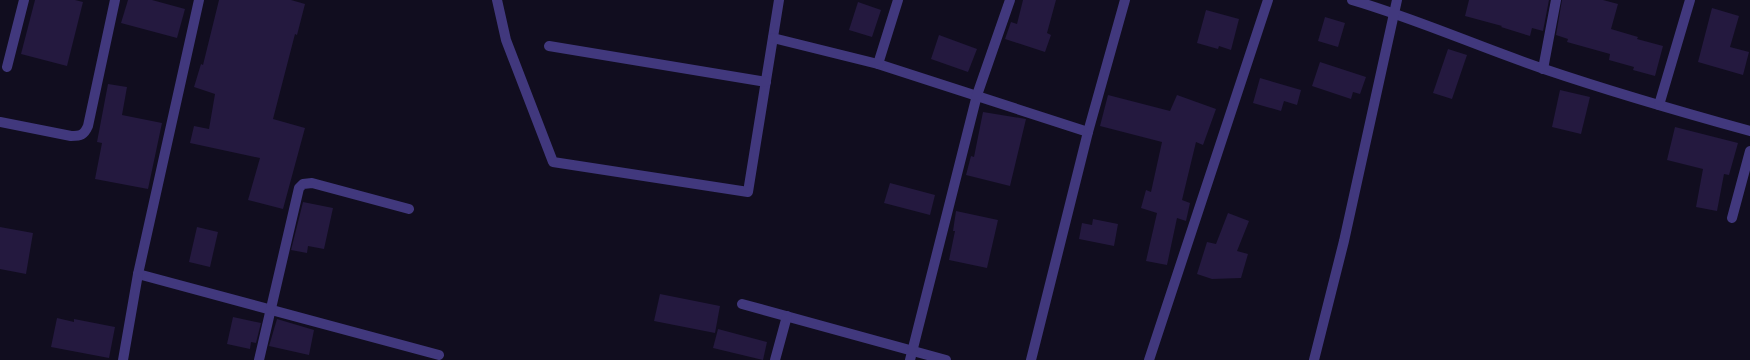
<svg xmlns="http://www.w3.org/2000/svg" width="1750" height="360" viewBox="0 0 1750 360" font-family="'Work Sans',sans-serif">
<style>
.building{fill:#24193f}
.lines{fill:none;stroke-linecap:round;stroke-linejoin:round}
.minor{stroke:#41387d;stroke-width:10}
</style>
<rect width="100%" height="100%" fill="#110d1f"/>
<g class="building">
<polygon points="35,0 75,0 83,2 67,66 21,54"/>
<polygon points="128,0 152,0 185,9 177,38 121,23"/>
<polygon points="219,0 291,0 305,4 297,35 295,34 273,119 305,128 283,209 248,200 260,158 190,143 194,126 209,129 215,94 194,87 201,64 203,65"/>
<polygon points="1023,0 1056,0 1047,33 1051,35 1045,52 1005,39 1011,22 1017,24"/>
<polygon points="1469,0 1549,0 1543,31 1532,28 1530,36 1501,27 1502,26 1465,16"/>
<polygon points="1562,0 1603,0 1618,4 1611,29 1638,37 1637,39 1663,46 1655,76 1633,70 1634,67 1609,60 1610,54 1567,42 1568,39 1556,35"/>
<polygon points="858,2 881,10 872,37 849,30"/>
<polygon points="1712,8 1739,16 1730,47 1749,52 1743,75 1698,62"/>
<polygon points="1206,10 1239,19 1231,50 1219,46 1218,49 1197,43"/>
<polygon points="1325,17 1345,23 1338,47 1318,41"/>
<polygon points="939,35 977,49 968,72 931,59"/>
<polygon points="1448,49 1467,55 1452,99 1433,93"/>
<polygon points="1320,62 1366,77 1360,94 1353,92 1351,99 1312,86"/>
<polygon points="1260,78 1301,90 1297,105 1284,101 1281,111 1253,103"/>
<polygon points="108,84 127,87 122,115 162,123 148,189 95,179 102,143 97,142"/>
<polygon points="1560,90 1590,97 1581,134 1552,127"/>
<polygon points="1108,95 1170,111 1177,95 1216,109 1203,145 1196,142 1182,200 1190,203 1186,221 1177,218 1167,265 1146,261 1157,213 1141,208 1146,190 1151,192 1162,142 1100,126"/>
<polygon points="983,112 1026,119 1010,186 966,175 971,156 974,157"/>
<polygon points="1675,127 1738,143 1729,175 1724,174 1717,211 1696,207 1703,169 1667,160"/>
<polygon points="890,183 935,195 930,215 884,203"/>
<polygon points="303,202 333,208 324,249 308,246 307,253 291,250"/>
<polygon points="956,211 998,220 987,268 949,260 955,231 953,231"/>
<polygon points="1228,213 1249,221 1237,251 1248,254 1241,278 1212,279 1197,274 1207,242 1216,244"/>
<polygon points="1093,219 1118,224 1114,246 1079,239 1082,223 1092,225"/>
<polygon points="0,227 33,233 26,274 0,269"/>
<polygon points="197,227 218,232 210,267 189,262"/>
<polygon points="660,294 720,306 715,333 654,321"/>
<polygon points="233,317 261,323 256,343 251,342 250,349 227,344"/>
<polygon points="57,318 74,322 74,319 115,327 109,358 51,347"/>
<polygon points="277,319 314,330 309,355 269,346"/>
<polygon points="718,329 767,342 763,360 713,348"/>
</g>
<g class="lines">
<g class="minor">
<polyline points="497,0 506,40 553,162 748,192 779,0"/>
<path d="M 1352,0 C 1417,19 1479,47 1544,69 C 1612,92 1681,112 1750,131"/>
<polyline points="773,38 878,64 1088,132"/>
<polyline points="549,46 766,82"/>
<polyline points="878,64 898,0"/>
<polyline points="7,67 24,0"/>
<polyline points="1543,69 1556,0"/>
<polyline points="1659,105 1690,0"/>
<path d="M 0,122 L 71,136 C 81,136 84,135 88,126 L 115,0"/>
<polyline points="1732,218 1750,151"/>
<polyline points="138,274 439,355"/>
<polyline points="742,304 946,360"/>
<polyline points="123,360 138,274 199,0"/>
<polyline points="259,360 299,188 303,184 312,183 409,209"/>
<polyline points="775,360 787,316"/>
<polyline points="910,360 977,95 1010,0"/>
<polyline points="1031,360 1088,132 1125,0"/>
<polyline points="1149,360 1268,0"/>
<polyline points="1314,360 1344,241 1397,0"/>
</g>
</g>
</svg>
